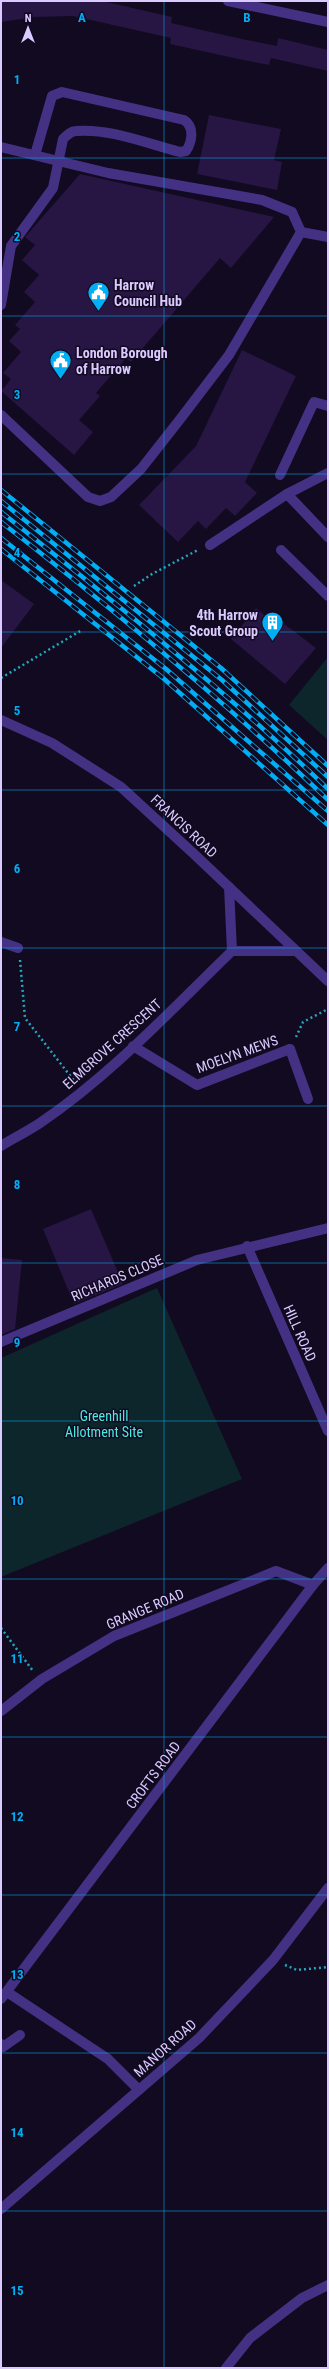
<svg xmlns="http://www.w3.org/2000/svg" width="329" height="2369" viewBox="0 0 329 2369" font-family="'Roboto Condensed',sans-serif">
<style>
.green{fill:#0d262b}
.building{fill:#271543}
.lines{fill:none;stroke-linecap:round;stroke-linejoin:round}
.path{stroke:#21a7bb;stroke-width:2.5;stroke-dasharray:2 3;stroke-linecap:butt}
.service{stroke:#443184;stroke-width:10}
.minor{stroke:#443184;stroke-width:10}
.rail-casing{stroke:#00aef5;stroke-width:4.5}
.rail{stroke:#120a20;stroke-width:3;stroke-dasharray:9;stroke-linecap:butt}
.grid{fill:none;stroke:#00aef5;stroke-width:1;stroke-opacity:0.55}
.labels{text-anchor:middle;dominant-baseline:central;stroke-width:3;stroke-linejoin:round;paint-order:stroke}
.poi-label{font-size:14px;font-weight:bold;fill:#dacaff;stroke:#120a20;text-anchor:start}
.street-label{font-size:14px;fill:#dacaff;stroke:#120a20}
.park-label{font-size:14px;fill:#4aeae1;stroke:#120a20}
.grid-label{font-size:13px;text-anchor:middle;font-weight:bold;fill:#00aef5;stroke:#120a20;stroke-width:3;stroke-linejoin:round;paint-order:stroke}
</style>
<rect width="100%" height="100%" fill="#120a20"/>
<g class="green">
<polygon points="328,657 328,740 289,705"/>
<polygon points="157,1288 242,1479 1,1577 1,1358"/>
</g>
<g class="building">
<polygon points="1,1 102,1 172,17 171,23 242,39 277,46 278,38 328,50 328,71 271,58 269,65 234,58 170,44 171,38 73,16 35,17 1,22"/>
<polygon points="209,115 281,129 274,160 282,162 277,190 197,174"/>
<polygon points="80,174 274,217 231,268 220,258 131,362 126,358 96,393 100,396 79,420 93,432 74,455 1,391 11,379 3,373 21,352 9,341 20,329 15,325 35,302 24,292 39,275 22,260 35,245 25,237"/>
<polygon points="242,350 296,376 245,482 257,493 235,516 226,508 206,529 198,521 178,542 139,505 196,446"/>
<polygon points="1,580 34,604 1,648"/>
<polygon points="256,608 280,628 283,623 316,648 285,684 231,639"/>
<polygon points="91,1209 123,1284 74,1304 43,1229"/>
<polygon points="1,1258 22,1260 15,1329 1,1335"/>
</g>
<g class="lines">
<g class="path">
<polyline points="134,586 152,574 198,550"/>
<polyline points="1,678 82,630"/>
<polyline points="20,960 25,1018 75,1082"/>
<polyline points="296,1037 303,1022 328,1009"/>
<polyline points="1,1628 33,1671"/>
<polyline points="285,1965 297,1970 328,1967"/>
</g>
<g class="service">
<polyline points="1,147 108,173 262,200 292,212 301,232 229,355 181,418 141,469 111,497 100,501 88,497 1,415"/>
<polyline points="301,232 328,237"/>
<path d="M 1,305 L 11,246 L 53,188 L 63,139 C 67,135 71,131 76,131 C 110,128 148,144 180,152 L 186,151 C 192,142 195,127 184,120 L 62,92 L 52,96 L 35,155"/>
<polyline points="280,475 314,402 328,406"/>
<polyline points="287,494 328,537"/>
<polyline points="281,550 328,596"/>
<polyline points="290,1049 308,1099"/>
<polyline points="1,2044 3,2047 20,2035"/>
</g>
<g class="minor">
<polyline points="228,1 328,22"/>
<polyline points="210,545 287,494 328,473"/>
<polyline points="1,720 52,743 121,787 194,854 328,981"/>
<polyline points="1,942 18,948"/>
<polyline points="232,951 296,951"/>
<polyline points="133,1046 197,1085 290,1049"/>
<path d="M 1,1146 C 14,1138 28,1131 40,1123 C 111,1075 171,1010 232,951 L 229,887"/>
<polyline points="247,1246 328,1431"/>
<polyline points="1,1342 197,1260 328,1228"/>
<polyline points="1,1711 42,1679 114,1636 276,1571 313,1585"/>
<polyline points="7,1992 108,2059 139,2090"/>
<polyline points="1,1999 313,1585 328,1568"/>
<polyline points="1,2209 199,2038 273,1960 328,1888"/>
<polyline points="226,2368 250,2338 302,2298 328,2285"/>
</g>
<defs>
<g id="rail">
<polyline points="1,490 221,668 328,766"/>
<polyline points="1,501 222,680 328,777"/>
<path d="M 1,512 C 113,601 224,689 328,789"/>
<path d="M 1,522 C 114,610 225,701 328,800"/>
<polyline points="1,538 166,669 328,811"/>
<polyline points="1,549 163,678 328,825"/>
</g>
</defs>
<use href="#rail" class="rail-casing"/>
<use href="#rail" class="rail"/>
</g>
<path class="grid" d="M 164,1 L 164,2368M 1,158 L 328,158M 1,316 L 328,316M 1,474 L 328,474M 1,632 L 328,632M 1,790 L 328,790M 1,948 L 328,948M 1,1106 L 328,1106M 1,1263 L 328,1263M 1,1421 L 328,1421M 1,1579 L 328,1579M 1,1737 L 328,1737M 1,1895 L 328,1895M 1,2053 L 328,2053M 1,2211 L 328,2211"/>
<defs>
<symbol id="civic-pin" viewBox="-11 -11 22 30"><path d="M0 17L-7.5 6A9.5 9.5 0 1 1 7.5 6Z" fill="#00aef5" stroke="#120a20"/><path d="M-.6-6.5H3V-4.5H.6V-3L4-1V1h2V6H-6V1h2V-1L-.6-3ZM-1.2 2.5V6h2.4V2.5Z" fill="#fff"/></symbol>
<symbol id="building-pin" viewBox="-11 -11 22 30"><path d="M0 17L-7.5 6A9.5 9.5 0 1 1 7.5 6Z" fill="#00aef5" stroke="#120a20"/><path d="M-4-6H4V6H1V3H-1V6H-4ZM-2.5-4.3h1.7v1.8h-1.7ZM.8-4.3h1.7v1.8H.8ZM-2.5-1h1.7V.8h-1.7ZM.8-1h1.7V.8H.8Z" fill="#fff"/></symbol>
</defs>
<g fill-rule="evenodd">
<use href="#civic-pin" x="86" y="280" width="25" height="34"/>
<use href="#civic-pin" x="48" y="348" width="25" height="34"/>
<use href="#building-pin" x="260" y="610" width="25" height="34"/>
</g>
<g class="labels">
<g class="poi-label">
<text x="114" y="285">Harrow<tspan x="114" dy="16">Council Hub</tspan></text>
<text x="76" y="353">London Borough<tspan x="76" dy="16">of Harrow</tspan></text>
<text x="258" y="615" text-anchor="end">4th Harrow<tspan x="258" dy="16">Scout Group</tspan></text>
</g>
<g class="street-label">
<text transform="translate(184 826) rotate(43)">FRANCIS ROAD</text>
<text transform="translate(112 1044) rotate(-42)">ELMGROVE CRESCENT</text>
<text transform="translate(237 1054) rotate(-20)">MOELYN MEWS</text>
<text transform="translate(117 1278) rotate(-23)">RICHARDS CLOSE</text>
<text transform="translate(300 1333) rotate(66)">HILL ROAD</text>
<text transform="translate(145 1609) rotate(-23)">GRANGE ROAD</text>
<text transform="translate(153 1775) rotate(-53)">CROFTS ROAD</text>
<text transform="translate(165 2048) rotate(-42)">MANOR ROAD</text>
</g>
<g class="park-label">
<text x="104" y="1416">Greenhill<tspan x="104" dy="16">Allotment Site</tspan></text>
</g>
</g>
<g class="grid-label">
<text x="82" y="22">A</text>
<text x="247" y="22">B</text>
<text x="17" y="84">1</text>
<text x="17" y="241">2</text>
<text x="17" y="399">3</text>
<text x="17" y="557">4</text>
<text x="17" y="715">5</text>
<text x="17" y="873">6</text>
<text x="17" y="1031">7</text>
<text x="17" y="1189">8</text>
<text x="17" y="1347">9</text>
<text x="17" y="1505">10</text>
<text x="17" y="1663">11</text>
<text x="17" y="1821">12</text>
<text x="17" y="1979">13</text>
<text x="17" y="2137">14</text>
<text x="17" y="2295">15</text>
</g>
<rect width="329" height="2369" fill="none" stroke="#dacaff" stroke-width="4"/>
<g transform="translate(28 28)" stroke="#120a20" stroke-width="3" paint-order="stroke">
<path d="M0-3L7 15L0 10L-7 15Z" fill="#dacaff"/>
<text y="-6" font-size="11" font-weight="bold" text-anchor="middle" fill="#dacaff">N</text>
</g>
</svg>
